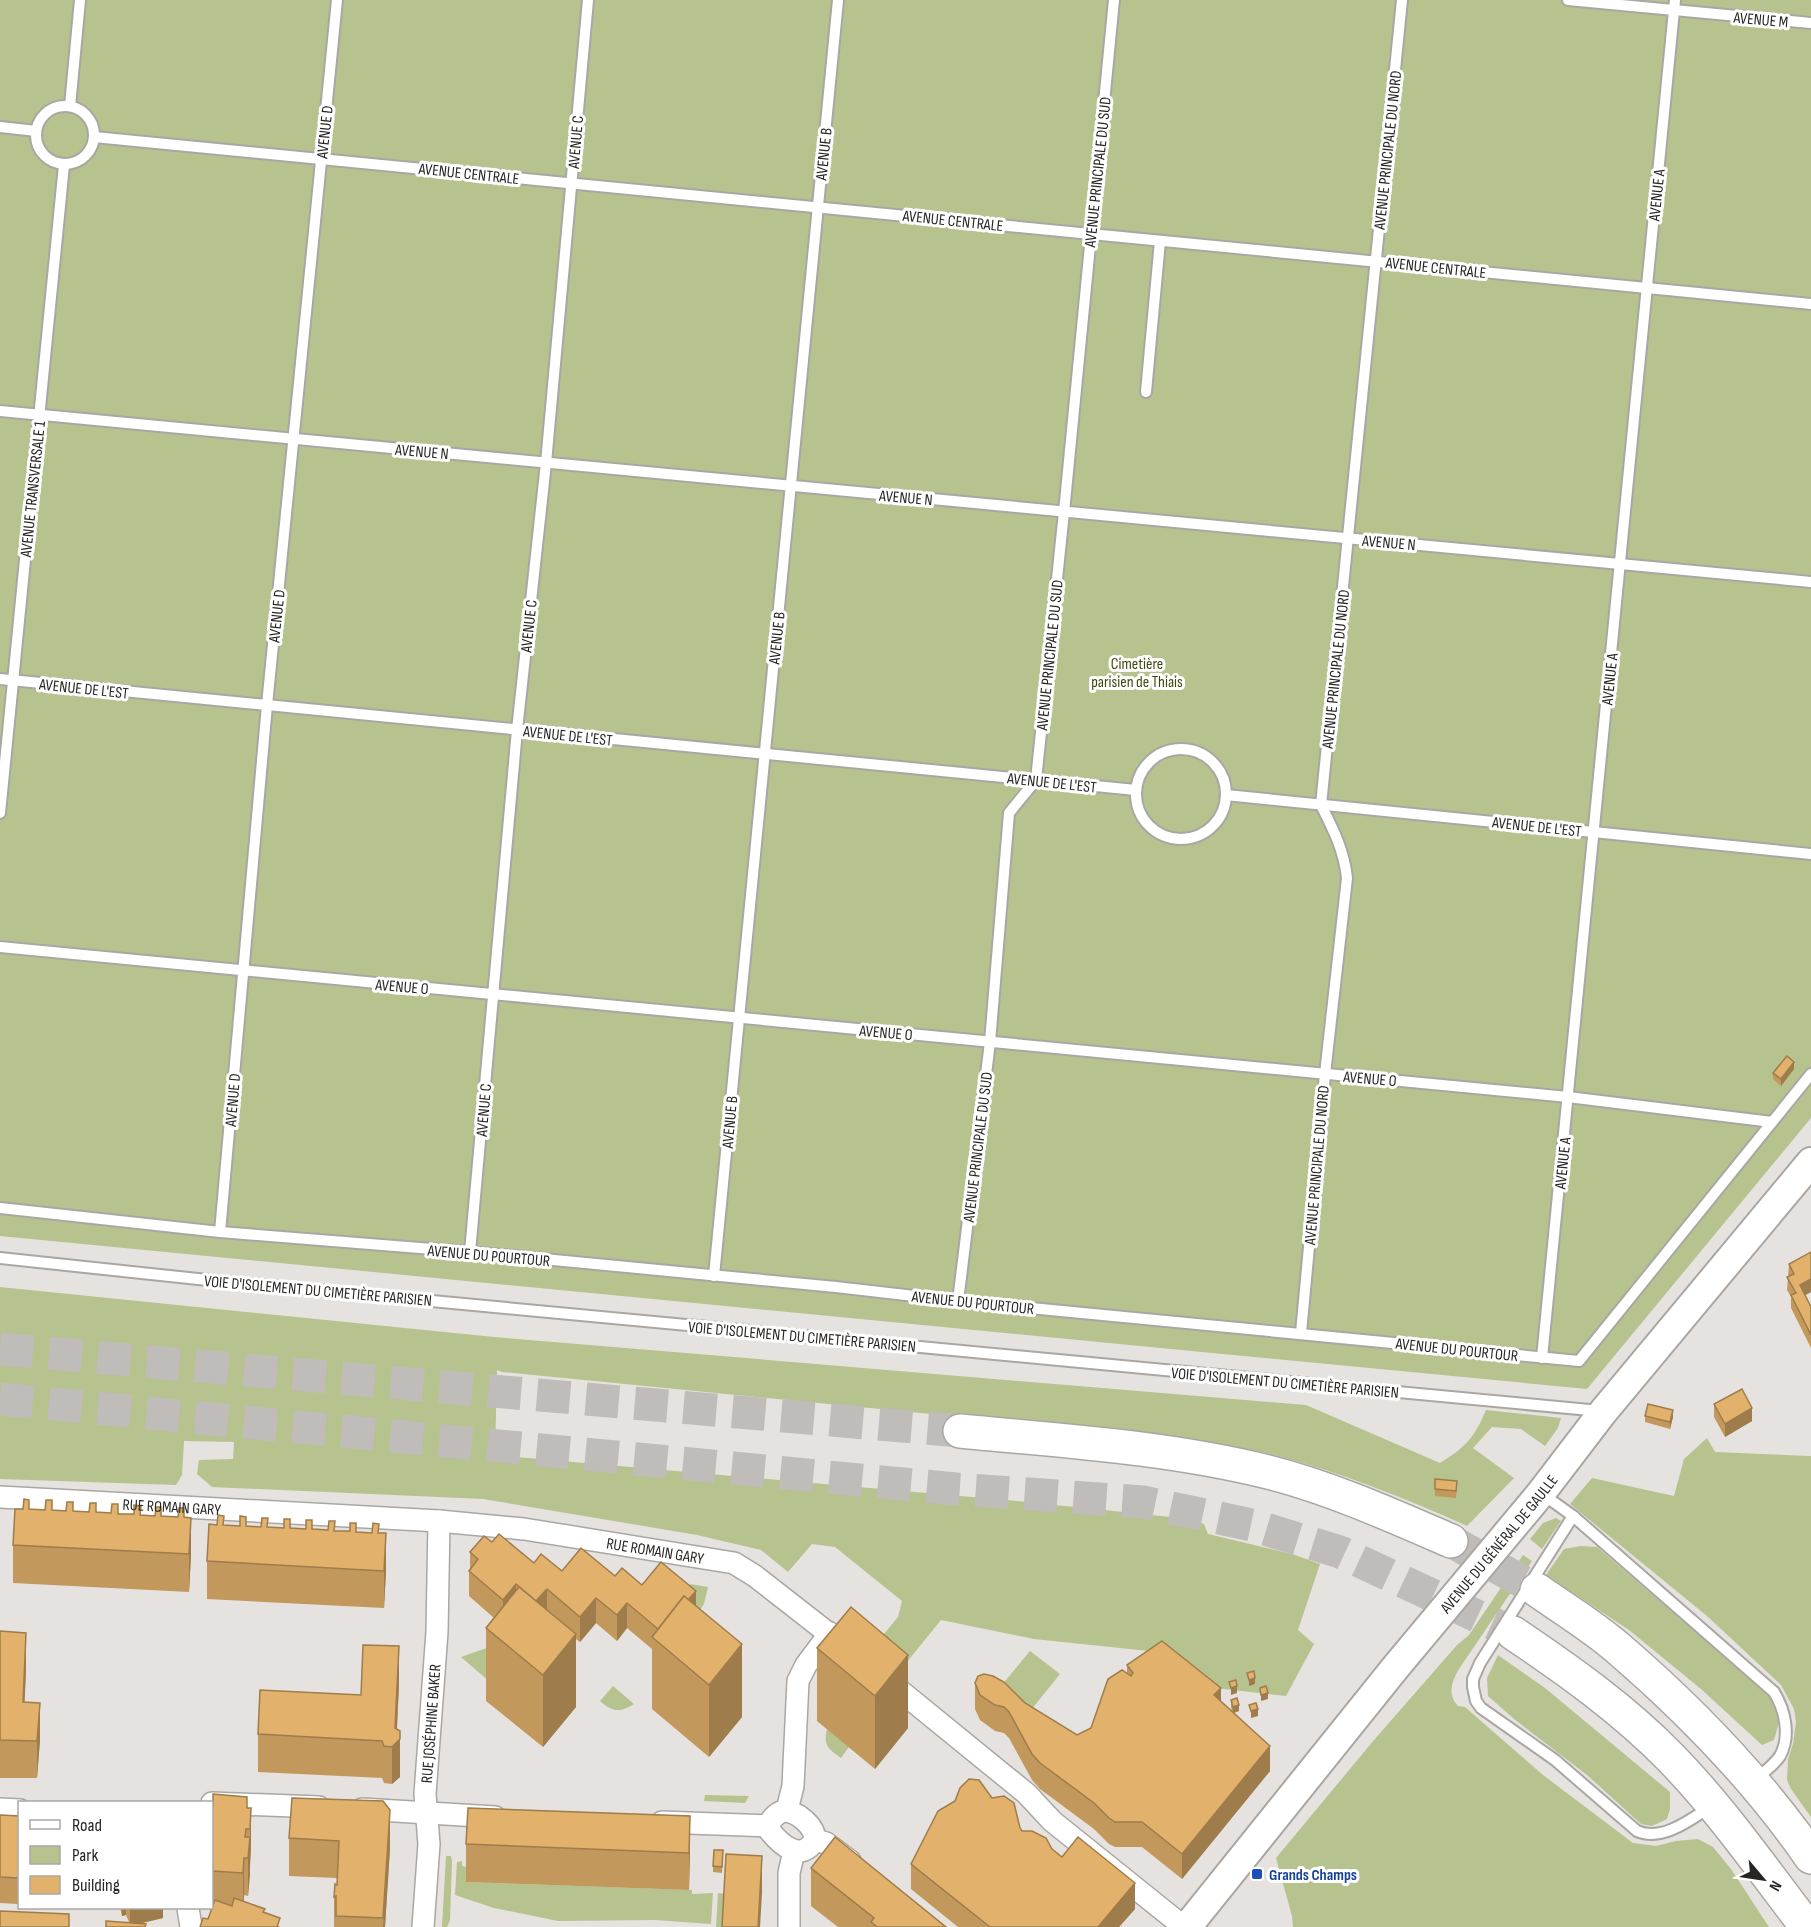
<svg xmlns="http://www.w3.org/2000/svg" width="1811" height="1927" font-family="'Sofia Sans Condensed',sans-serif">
  <rect width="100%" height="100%" fill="#e6e2df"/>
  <g fill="#b6c38e">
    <polygon points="0,0 1811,0 1811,1118 1587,1389 0,1236"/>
    <path d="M 0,1287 L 494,1337 L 1306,1405 L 1440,1463 C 1466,1447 1474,1438 1486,1410 L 1561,1418 L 1558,1428 L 1545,1446 L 1521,1429 L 1492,1427 L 1473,1448 L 1514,1478 L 1467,1526 C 1405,1498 1340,1472 1274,1455 C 1249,1449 1223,1445 1197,1440 L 502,1372 L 497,1370 L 495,1455 L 1017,1501 L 1190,1519 L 1204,1524 L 1208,1534 L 1292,1554 L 1320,1564 L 1298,1630 L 1314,1644 L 1286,1696 L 1207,1687 L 1158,1652 L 1034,1639 L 941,1620 L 902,1668 L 875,1645 L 898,1617 L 902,1601 L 835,1547 L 812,1544 L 788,1572 L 761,1550 L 697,1535 L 483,1499 L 212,1487 L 197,1474 L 199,1460 L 233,1459 L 234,1442 L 184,1441 L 182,1475 L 176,1485 L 0,1479 Z"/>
    <polygon points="1707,1438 1715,1452 1811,1456 1811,1817 1791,1789 1787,1780 1788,1759 1793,1744 1796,1722 1794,1709 1781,1685 1707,1616 1570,1504 1592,1478 1674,1496 1684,1459"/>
    <polygon points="1556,1518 1561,1521 1542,1549 1530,1539 1543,1523"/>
    <polygon points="1581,1546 1597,1547 1770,1696 1779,1722 1774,1740 1762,1745 1701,1689 1629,1630 1546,1575 1564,1549"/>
    <path d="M 1523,1555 L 1532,1561 L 1459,1669 C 1452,1681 1447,1695 1458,1706 L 1465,1707 L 1543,1775 L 1633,1843 L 1656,1846 L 1676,1841 L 1698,1839 L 1713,1847 L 1731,1869 L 1769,1927 L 1293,1927 L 1292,1916 L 1276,1858 L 1374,1740 L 1457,1645 L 1469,1635 Z"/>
    <polygon points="690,1584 708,1587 704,1604 700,1610 685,1599 689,1594"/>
    <polygon points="495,1645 490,1682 461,1657"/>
    <polygon points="1030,1651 1060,1674 1027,1715 997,1691"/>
    <polygon points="1498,1655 1545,1688 1670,1792 1670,1809 1667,1819 1652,1826 1641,1824 1587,1775 1514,1719 1488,1696 1487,1678"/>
    <path d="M 613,1686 L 634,1704 C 620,1713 612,1712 600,1701 Z"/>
    <path d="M 827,1729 L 849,1747 L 841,1758 C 828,1749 823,1745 827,1729 Z"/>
    <polygon points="705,1795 749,1796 745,1803 704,1801"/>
    <polygon points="446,1856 451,1856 452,1861 450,1920 447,1927 442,1927"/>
    <polygon points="462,1861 462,1866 467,1867 467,1882 692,1890 692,1894 713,1893 711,1924 655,1920 558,1921 494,1908 455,1895 457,1862"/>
    <polygon points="718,1893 726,1894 724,1927 716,1927"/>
  </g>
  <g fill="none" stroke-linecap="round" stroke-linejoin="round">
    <g stroke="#c0bcba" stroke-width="33" stroke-dasharray="33 16" stroke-linecap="butt">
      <polyline points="0,1349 960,1431"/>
      <polyline points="0,1399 956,1489 1143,1502 1252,1525 1340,1552 1513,1633"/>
      <polyline points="1451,1541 1537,1590"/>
    </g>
    <g stroke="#aaa7a3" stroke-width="14">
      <g id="lane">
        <polyline points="1568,0 1811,23"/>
        <circle cx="65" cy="135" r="29"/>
        <polyline points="70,106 80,0"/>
        <polyline points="0,127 36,131"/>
        <polyline points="94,137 1811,304"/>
        <polyline points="1146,392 1160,241"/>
        <polyline points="0,411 1811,582"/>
        <polyline points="0,679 1136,790"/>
        <circle cx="1181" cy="794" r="45"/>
        <polyline points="1226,795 1811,854"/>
        <polyline points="0,813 64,165"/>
        <polyline points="0,947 1568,1097 1772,1122"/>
        <polyline points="0,1208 220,1232 470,1252 836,1287 958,1301 1579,1361 1811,1074"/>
        <polyline points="220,1232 267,705 337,0"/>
        <polyline points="470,1252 517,730 546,463 588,0"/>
        <polyline points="0,1258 198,1279 1600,1411"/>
        <polyline points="714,1276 838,0"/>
        <polyline points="958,1301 990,1042 1009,813 1036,780 1064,512 1114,0"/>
        <path d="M 1301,1333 L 1325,1074 L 1347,878 C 1344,850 1333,829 1321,805 L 1402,0"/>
        <polyline points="1542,1358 1675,0"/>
        <path d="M 1541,1493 L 1573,1516 L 1774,1692 C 1785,1710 1791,1736 1780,1756 C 1774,1765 1764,1772 1756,1779"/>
        <path d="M 1573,1516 L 1480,1663 L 1473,1679 L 1473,1687 L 1476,1701 L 1481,1708 L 1555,1760 L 1637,1831 C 1662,1842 1690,1820 1710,1807"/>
      </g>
    </g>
    <g stroke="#aaa7a3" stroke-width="24">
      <g id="street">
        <path id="s1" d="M 0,1497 L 439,1521 L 524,1529 L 734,1563 L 755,1576 L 851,1651"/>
        <polyline points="887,1680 1027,1794 1052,1821 1184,1927"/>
        <polyline points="212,1803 319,1807"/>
        <polyline points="0,1809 20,1810"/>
        <polyline points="362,1809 495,1817"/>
        <polyline points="787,1810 793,1786 798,1681 806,1665 830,1633"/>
        <path d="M 784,1811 C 797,1811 815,1826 815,1840 C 801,1863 781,1845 769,1830 C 768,1821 776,1813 784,1811 Z"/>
        <polyline points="662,1822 768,1826"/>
        <polyline points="815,1840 826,1843 850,1861"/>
        <polyline points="188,1908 191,1927"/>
        <path id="s2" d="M 423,1927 L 429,1844 L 425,1794 L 437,1632 L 439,1521"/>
        <polyline points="789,1927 789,1873 794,1851"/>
      </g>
    </g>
    <g stroke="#aaa7a3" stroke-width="32">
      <g id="secondary">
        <path id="s3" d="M 1187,1927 L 1395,1668 L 1541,1493 L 1603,1412 L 1811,1162"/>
      </g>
    </g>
    <g stroke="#aaa7a3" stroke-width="36">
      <g id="highway">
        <path d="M 960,1431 C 1063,1441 1167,1447 1268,1472 C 1331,1488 1391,1515 1451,1541"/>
        <path d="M 1537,1590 C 1564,1609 1594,1627 1619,1649 C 1691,1711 1757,1779 1811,1857"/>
        <path d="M 1513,1633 C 1568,1670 1623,1709 1670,1757 C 1721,1809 1763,1870 1807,1927"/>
      </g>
    </g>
    <use href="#lane" stroke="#fff" stroke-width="10"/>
    <use href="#street" stroke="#fff" stroke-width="21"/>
    <use href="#secondary" stroke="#fff" stroke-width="28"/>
    <use href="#highway" stroke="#fff" stroke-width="33"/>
  </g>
  <g fill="#c2985c">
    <polygon points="1794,1069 1781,1086 1773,1079 1773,1073"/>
    <polygon points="1789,1264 1811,1292 1805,1295 1811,1307 1811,1348 1791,1308 1791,1297 1787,1290"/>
    <polygon points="1714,1404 1752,1421 1725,1437 1714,1417"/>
    <polygon points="1645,1416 1673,1417 1670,1429 1645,1422"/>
    <polygon points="1435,1479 1457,1487 1456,1498 1435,1496"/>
    <polygon points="29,1509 184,1517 191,1555 189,1592 13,1583 13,1545"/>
    <polygon points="217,1525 379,1533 386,1571 384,1608 207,1599 207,1561"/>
    <polygon points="492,1542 534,1563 562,1571 615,1576 642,1585 696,1606 742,1717 709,1757 652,1709 652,1649 627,1628 617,1641 596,1623 580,1642 576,1639 576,1707 543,1747 486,1701 486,1628 494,1618 469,1596 469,1571 470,1569 470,1552"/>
    <polygon points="851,1607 908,1728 875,1769 817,1721 817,1648"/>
    <polygon points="0,1631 26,1671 24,1702 40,1740 37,1778 0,1778"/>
    <polygon points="1127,1665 1221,1701 1232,1711 1231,1707 1231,1700 1239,1711 1234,1713 1270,1771 1182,1879 1142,1847 1115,1847 1109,1844 1094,1829 1040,1789 1032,1780 1009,1738 1004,1733 995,1731 980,1720 975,1709 975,1683 1077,1735 1091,1728 1127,1674"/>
    <polygon points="399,1684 397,1730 400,1777 392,1784 384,1783 382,1778 258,1772 258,1734 361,1695"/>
    <polygon points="292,1798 390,1848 385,1927 334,1927 334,1897 337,1885 337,1878 289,1876 289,1838"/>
    <polygon points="992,1798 1022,1831 1062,1857 1135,1909 1119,1927 958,1927 911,1889 911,1864"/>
    <polygon points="212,1807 251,1808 251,1846 248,1896 244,1895 244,1901 265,1913 280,1927 208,1919 212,1909 210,1909 210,1908 212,1908"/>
    <polygon points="0,1815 20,1816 20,1893 18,1904 0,1903"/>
    <polygon points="690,1816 689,1890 466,1882 466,1844"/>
    <polygon points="723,1850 722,1873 713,1872 713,1866"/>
    <polygon points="811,1868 946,1927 838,1927 811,1906"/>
    <polygon points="120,1908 163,1908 163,1918 141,1923 129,1922 126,1915 122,1916"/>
  </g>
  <g fill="#9e7c4b">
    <polygon points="1794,1062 1794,1069 1781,1086 1781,1079"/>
    <polygon points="1811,1279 1811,1292 1800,1298 1800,1285"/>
    <polygon points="1752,1408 1752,1421 1725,1437 1725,1424"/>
    <polygon points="1673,1410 1673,1417 1670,1429 1670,1422"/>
    <polygon points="191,1518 191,1555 189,1592 189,1554"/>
    <polygon points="386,1533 386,1571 384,1608 384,1571"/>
    <polygon points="516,1584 516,1610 503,1625 503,1600"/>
    <polygon points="547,1589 547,1614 536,1601"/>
    <polygon points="696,1591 696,1616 662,1632"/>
    <polygon points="596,1598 596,1623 580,1642 580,1617"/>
    <polygon points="627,1603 627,1628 617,1641 617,1615"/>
    <polygon points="26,1633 26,1671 23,1740 23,1702"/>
    <polygon points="576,1634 576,1707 543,1747 543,1675"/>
    <polygon points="742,1644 742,1717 709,1757 709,1685"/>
    <polygon points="399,1646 399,1684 396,1743 400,1739 400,1777 392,1784 392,1747 395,1728"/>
    <polygon points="908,1655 908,1728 875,1769 875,1696"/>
    <polygon points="1255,1678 1255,1684 1249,1686 1249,1680"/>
    <polygon points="1237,1686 1237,1693 1231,1695 1231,1688"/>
    <polygon points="1221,1688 1221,1714 1214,1695"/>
    <polygon points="1268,1693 1268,1699 1261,1701 1261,1695"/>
    <polygon points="40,1703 40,1740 37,1778 37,1741"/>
    <polygon points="1239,1705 1239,1711 1233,1713 1233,1707"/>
    <polygon points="1258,1709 1258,1716 1251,1718 1251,1711"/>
    <polygon points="1270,1746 1270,1771 1182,1879 1182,1854"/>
    <polygon points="251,1808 251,1846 250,1867 250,1829"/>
    <polygon points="390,1810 390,1848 385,1927 383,1927"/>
    <polygon points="690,1816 690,1854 689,1890 689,1853"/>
    <polygon points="250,1837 250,1875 248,1896 248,1858"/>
    <polygon points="762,1856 762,1893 760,1927 758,1927"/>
    <polygon points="244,1858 244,1895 243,1911 243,1873"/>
    <polygon points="19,1867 19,1893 18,1904 18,1878"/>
    <polygon points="1135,1883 1135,1909 1119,1927 1098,1927"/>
    <polygon points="122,1908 126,1908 126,1915 122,1916"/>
    <polygon points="130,1908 163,1908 163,1918 130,1926"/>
  </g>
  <g fill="#e2b16b" stroke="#9e7c4b" stroke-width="1.5">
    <polygon points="1787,1056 1794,1062 1781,1079 1773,1073"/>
    <polygon points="1811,1252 1811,1279 1800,1285 1811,1307 1811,1335 1791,1295 1796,1293 1787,1277 1794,1274 1789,1264"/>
    <polygon points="1742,1389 1752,1408 1725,1424 1714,1404"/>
    <polygon points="1648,1404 1673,1410 1670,1422 1645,1416"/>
    <polygon points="1435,1479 1457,1481 1456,1491 1435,1489"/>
    <polygon points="24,1499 29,1500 29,1509 45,1510 46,1500 52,1500 52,1510 66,1511 67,1502 73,1502 73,1511 89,1512 90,1503 96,1503 96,1512 111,1513 112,1504 118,1504 118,1514 134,1514 134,1505 141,1506 140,1515 155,1516 156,1507 161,1507 161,1516 178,1517 179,1508 184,1508 184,1517 191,1518 189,1554 13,1545 15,1509 23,1509"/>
    <polygon points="218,1515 224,1516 223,1525 240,1526 240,1516 246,1517 246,1526 261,1527 262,1518 268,1518 267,1527 284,1528 284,1519 290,1519 290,1528 306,1529 306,1520 312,1520 312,1529 328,1530 329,1521 335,1521 334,1531 350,1531 350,1523 356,1523 356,1532 372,1533 373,1523 379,1524 378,1533 386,1533 384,1571 207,1561 209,1524 217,1525"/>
    <polygon points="499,1534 534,1563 541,1554 562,1571 581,1548 615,1576 622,1568 642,1585 661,1562 696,1591 688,1600 684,1596 658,1629 627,1603 617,1615 596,1598 580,1617 547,1589 536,1601 516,1584 503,1600 469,1571 478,1559 470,1552 484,1536 492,1542"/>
    <polygon points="519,1587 576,1634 543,1675 486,1628"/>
    <polygon points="684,1596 742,1644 709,1685 652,1637"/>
    <polygon points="851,1607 908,1655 875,1696 817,1648"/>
    <polygon points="0,1631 26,1633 23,1702 40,1703 37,1741 0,1740"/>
    <polygon points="1162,1641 1221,1688 1214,1695 1270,1746 1182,1854 1142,1822 1115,1822 1109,1818 1094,1803 1040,1763 1032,1754 1009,1712 1004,1707 995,1705 980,1695 975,1683 978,1676 984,1674 993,1676 1004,1682 1025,1703 1077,1735 1091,1728 1108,1679 1122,1670 1131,1676 1133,1673 1127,1665"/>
    <polygon points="363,1645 399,1646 395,1728 400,1731 400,1739 392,1747 384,1746 382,1741 258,1734 260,1690 361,1695"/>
    <polygon points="1254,1671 1255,1678 1249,1680 1247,1673"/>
    <polygon points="1236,1680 1237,1686 1231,1688 1229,1682"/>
    <polygon points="1266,1686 1268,1693 1261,1695 1260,1688"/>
    <polygon points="1237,1698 1239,1705 1233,1707 1231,1700"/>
    <polygon points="1256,1703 1258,1709 1251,1711 1249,1705"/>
    <polygon points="969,1779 979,1780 992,1798 1004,1796 1014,1803 1020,1828 1022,1831 1032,1831 1046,1838 1052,1849 1062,1857 1078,1837 1135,1883 1098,1927 990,1927 911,1864 938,1811 955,1801 960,1788"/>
    <polygon points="213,1794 247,1797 247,1808 251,1808 250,1829 246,1829 245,1837 250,1837 248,1858 244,1858 243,1873 212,1871 212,1807 213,1807"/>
    <polygon points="292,1798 383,1801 390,1810 383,1918 336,1916 336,1896 334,1897 335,1884 337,1885 339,1841 289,1838"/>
    <polygon points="468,1808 690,1816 689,1853 466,1844"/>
    <polygon points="0,1815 20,1816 20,1867 18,1878 0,1877"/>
    <polygon points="835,1837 946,1927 877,1927 871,1922 874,1918 811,1868"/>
    <polygon points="714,1850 723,1850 722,1867 713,1866"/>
    <polygon points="726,1854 762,1856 758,1927 722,1927"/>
    <polygon points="234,1898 265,1909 263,1912 280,1918 277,1927 200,1927 203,1918 208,1919 215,1900 232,1906"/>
    <polygon points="0,1911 69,1914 69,1927 0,1927"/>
    <polygon points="106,1921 146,1924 145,1927 106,1927"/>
  </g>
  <rect fill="#1a4fb4" stroke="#fff" stroke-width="2" x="1251" y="1868" width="12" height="12" rx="3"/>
  <g text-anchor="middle" stroke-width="6" stroke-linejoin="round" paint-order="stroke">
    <g font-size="16" fill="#272624" stroke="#fff">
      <text transform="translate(1761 19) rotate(5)" y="6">AVENUE M</text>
      <text transform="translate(324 132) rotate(-84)" y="6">AVENUE D</text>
      <text transform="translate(575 142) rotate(-85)" y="6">AVENUE C</text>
      <text transform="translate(1387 150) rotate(-84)" y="6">AVENUE PRINCIPALE DU NORD</text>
      <text transform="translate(823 154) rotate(-84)" y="6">AVENUE B</text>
      <text transform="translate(1097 172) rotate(-84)" y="6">AVENUE PRINCIPALE DU SUD</text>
      <text transform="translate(469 173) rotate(6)" y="6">AVENUE CENTRALE</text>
      <text transform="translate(1656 195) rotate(-84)" y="6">AVENUE A</text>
      <text transform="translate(953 220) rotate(6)" y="6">AVENUE CENTRALE</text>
      <text transform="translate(1436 267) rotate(6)" y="6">AVENUE CENTRALE</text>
      <text transform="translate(422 451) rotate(5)" y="6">AVENUE N</text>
      <text transform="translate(32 489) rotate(-84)" y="6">AVENUE TRANSVERSALE 1</text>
      <text transform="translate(906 497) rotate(5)" y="6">AVENUE N</text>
      <text transform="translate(1389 542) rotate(5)" y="6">AVENUE N</text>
      <text transform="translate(276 616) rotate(-84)" y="6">AVENUE D</text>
      <text transform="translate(528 626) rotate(-84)" y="6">AVENUE C</text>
      <text transform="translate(776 638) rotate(-84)" y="6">AVENUE B</text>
      <text transform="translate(1049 655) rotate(-84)" y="6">AVENUE PRINCIPALE DU SUD</text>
      <text transform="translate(1335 669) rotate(-84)" y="6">AVENUE PRINCIPALE DU NORD</text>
      <text transform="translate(1609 679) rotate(-84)" y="6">AVENUE A</text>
      <text transform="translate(84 688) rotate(6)" y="6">AVENUE DE L'EST</text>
      <text transform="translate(568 735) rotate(6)" y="6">AVENUE DE L'EST</text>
      <text transform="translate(1052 782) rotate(6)" y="6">AVENUE DE L'EST</text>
      <text transform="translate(1537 826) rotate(6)" y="6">AVENUE DE L'EST</text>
      <text transform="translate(402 986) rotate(5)" y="6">AVENUE O</text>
      <text transform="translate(886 1032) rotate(5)" y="6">AVENUE O</text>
      <text transform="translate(1370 1078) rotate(5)" y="6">AVENUE O</text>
      <text transform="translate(232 1100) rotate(-85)" y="6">AVENUE D</text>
      <text transform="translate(483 1110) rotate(-85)" y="6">AVENUE C</text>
      <text transform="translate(729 1122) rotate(-85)" y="6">AVENUE B</text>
      <text transform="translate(977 1147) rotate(-83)" y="6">AVENUE PRINCIPALE DU SUD</text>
      <text transform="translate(1562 1163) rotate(-84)" y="6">AVENUE A</text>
      <text transform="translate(1316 1165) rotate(-85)" y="6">AVENUE PRINCIPALE DU NORD</text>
      <text transform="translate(489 1255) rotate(5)" y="6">AVENUE DU POURTOUR</text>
      <text transform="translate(318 1290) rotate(5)" y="6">VOIE D'ISOLEMENT DU CIMETIÈRE PARISIEN</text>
      <text transform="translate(973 1302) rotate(6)" y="6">AVENUE DU POURTOUR</text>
      <text transform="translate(802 1336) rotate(5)" y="6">VOIE D'ISOLEMENT DU CIMETIÈRE PARISIEN</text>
      <text transform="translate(1457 1349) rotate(6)" y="6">AVENUE DU POURTOUR</text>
      <text transform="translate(1285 1382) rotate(5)" y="6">VOIE D'ISOLEMENT DU CIMETIÈRE PARISIEN</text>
      <text dy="6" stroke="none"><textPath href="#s1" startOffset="172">RUE ROMAIN GARY</textPath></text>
      <text dy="6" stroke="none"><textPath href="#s3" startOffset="494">AVENUE DU GÉNÉRAL DE GAULLE</textPath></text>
      <text dy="6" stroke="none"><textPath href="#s1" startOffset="658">RUE ROMAIN GARY</textPath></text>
      <text dy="6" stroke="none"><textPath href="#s2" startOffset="204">RUE JOSÉPHINE BAKER</textPath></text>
    </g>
    <g font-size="16" fill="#3e490d" stroke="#fff">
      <text x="1137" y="669">Cimetière<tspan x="1137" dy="18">parisien de Thiais</tspan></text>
    </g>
    <g font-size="16" font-weight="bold" fill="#164399" stroke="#fff" text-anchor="start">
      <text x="1269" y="1880">Grands Champs</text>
    </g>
  </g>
  <rect x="18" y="1801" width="195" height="108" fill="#ffffff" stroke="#a9a8a7" stroke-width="1.5"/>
  <rect x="30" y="1820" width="30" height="9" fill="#ffffff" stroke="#a9a8a7" stroke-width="1.5"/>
  <text x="72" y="1831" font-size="18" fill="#272624">Road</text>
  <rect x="30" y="1846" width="30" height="18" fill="#b6c38e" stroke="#a9a8a7" stroke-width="1.5"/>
  <text x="72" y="1861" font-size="18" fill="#272624">Park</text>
  <rect x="30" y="1876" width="30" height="18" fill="#e2b16b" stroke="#a9a8a7" stroke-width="1.5"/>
  <text x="72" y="1891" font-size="18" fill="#272624">Building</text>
  <g transform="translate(1763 1879) rotate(119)" stroke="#ffffff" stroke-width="4.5" paint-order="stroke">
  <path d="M0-4.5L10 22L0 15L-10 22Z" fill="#272624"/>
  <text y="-9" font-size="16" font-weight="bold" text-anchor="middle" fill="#272624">N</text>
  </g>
</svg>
